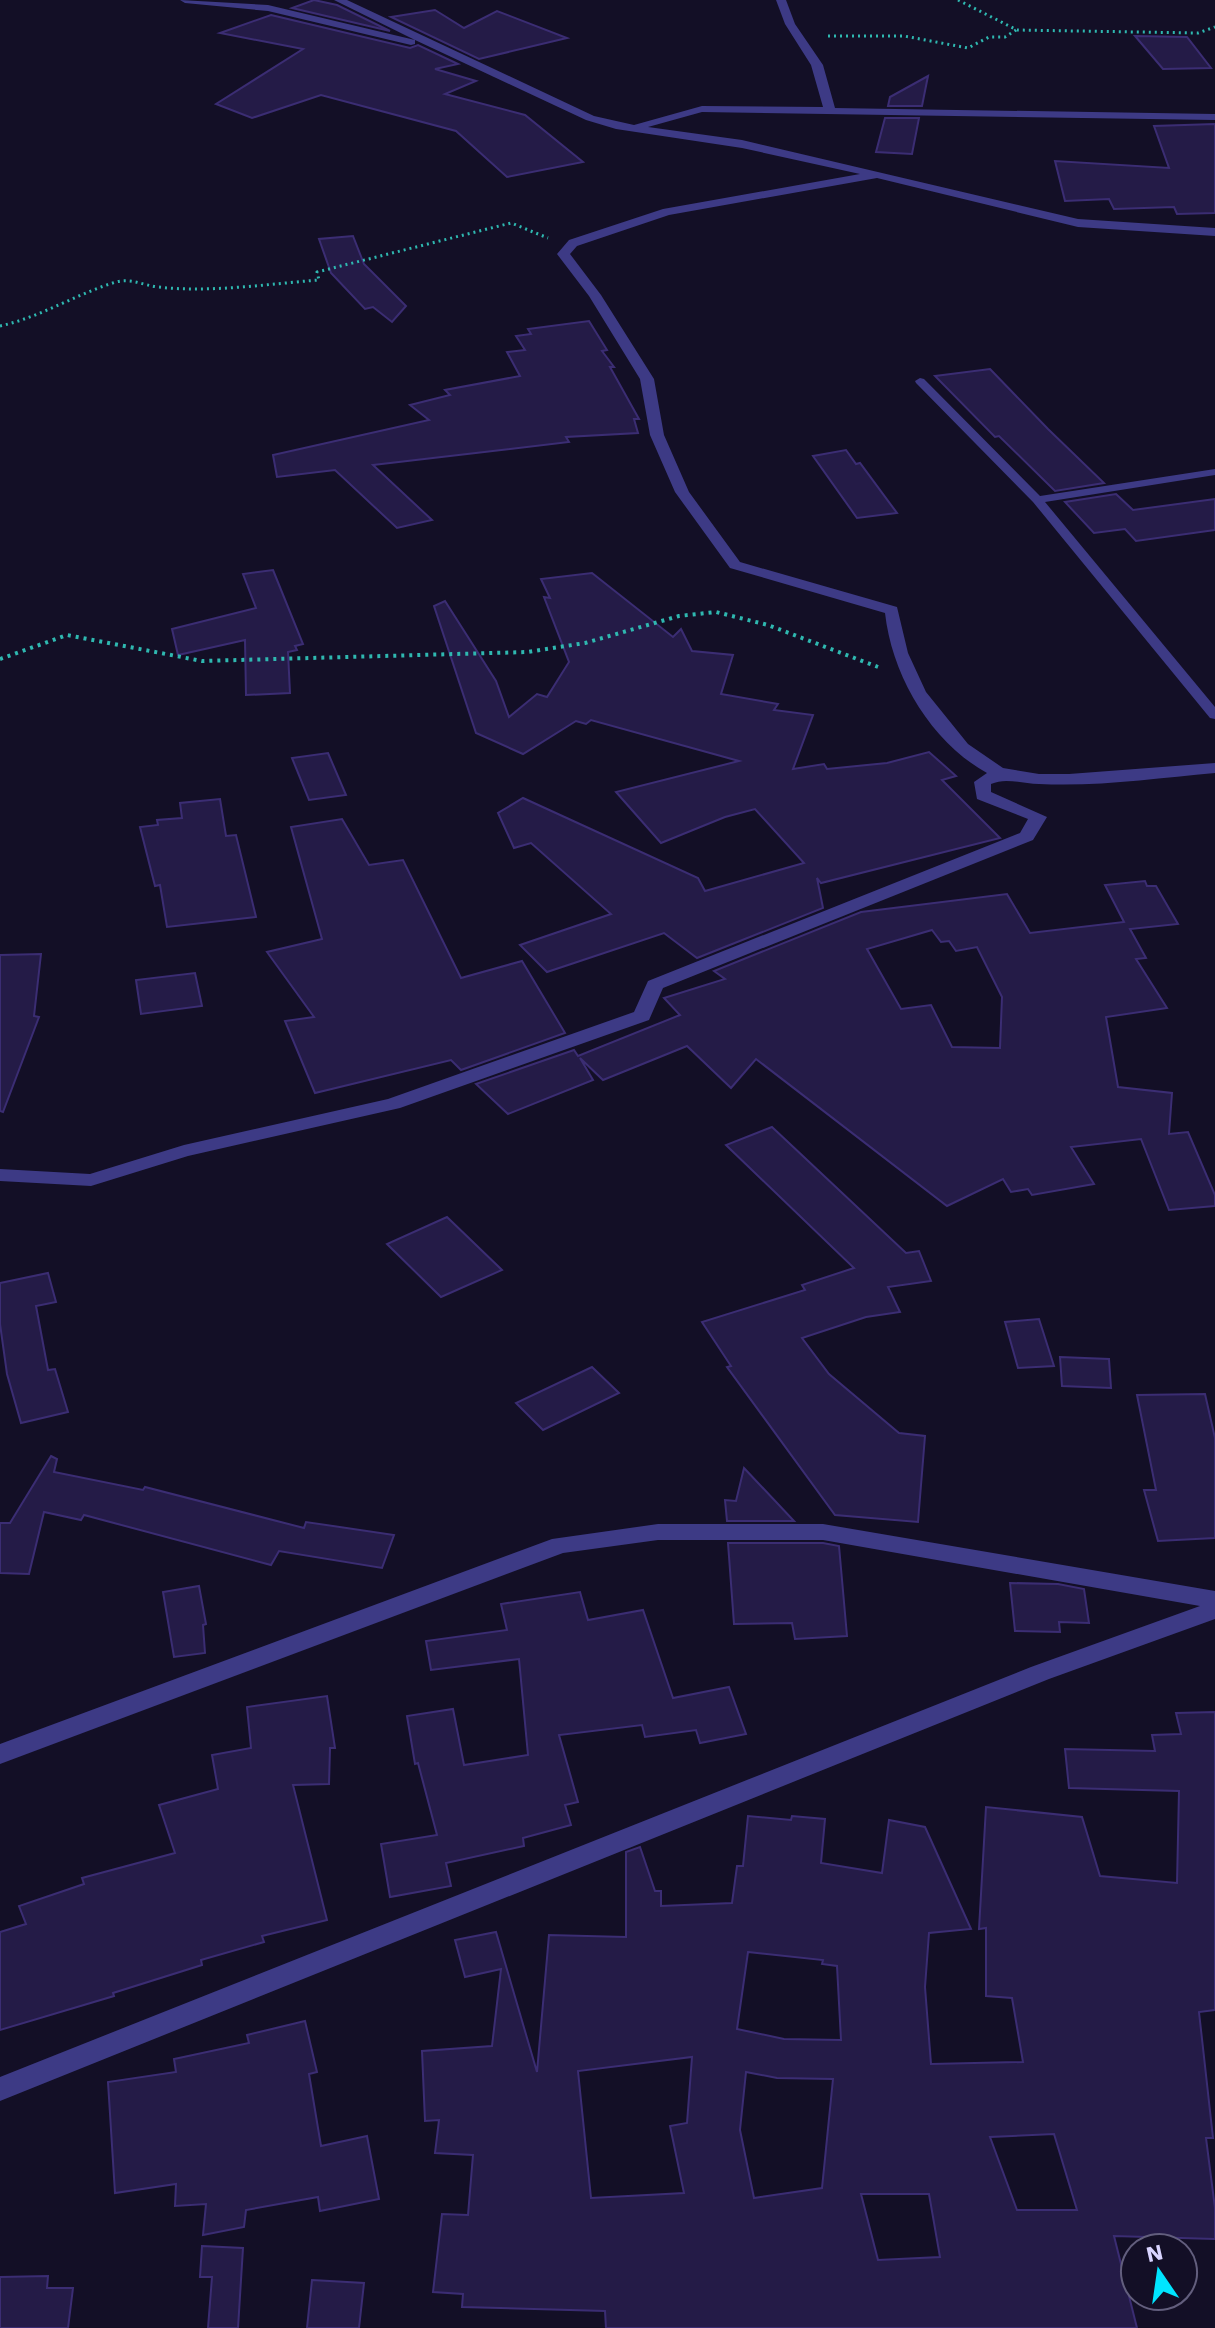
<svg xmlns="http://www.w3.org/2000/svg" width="1215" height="2328" font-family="'Work Sans',sans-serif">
  <rect width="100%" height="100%" fill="#130f26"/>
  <g fill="#241b47" stroke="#3b2d73" stroke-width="2" fill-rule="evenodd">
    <polygon points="314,0 337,5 390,31 292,8"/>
    <polygon points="435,10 464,28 497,11 567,38 479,59 391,17"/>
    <polygon points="271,15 410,48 418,45 458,64 435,69 476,81 445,94 525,115 583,162 507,177 456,131 321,95 252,118 216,104 303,49 220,33"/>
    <polygon points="1135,36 1187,37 1211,68 1163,69"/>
    <polygon points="928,76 922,106 888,106 890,97"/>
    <polygon points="885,118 919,118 912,154 876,152"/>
    <polygon points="1215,124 1215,213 1177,214 1174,207 1114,209 1109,199 1065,201 1055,161 1169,168 1154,126"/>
    <polygon points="353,236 364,264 406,306 392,322 373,307 365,309 331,273 319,239"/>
    <polygon points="589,321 607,350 602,351 614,367 610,367 639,419 634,419 638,433 566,437 569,442 373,465 432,520 397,528 335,470 277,477 273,455 429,420 410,405 450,395 445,390 520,376 507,352 525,350 516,336 531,334 528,329"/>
    <polygon points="990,369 1048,429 1104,483 1055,491 999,436 995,437 935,376"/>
    <polygon points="846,450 856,464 860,463 897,513 857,518 813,456"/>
    <polygon points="1116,494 1133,510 1215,499 1215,530 1136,541 1125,529 1094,533 1065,502"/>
    <polygon points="273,570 303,644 295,646 297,650 288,652 290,693 246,695 245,640 178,655 172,629 256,608 243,574"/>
    <polygon points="592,573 673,637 681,629 692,651 733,655 721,694 778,704 774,710 813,715 793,769 824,764 827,769 887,763 929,752 956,776 942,780 1000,838 821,883 817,878 823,908 697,958 664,933 547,972 520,945 611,914 531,843 514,848 498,813 523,798 698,878 705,891 804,863 755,809 725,817 661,843 616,792 739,761 591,720 586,724 576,721 523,754 476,733 434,606 445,601 496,681 509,717 537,694 547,697 569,662 544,597 550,598 541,579"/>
    <polygon points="328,753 346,795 309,800 292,758"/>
    <polygon points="220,799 226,836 236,835 256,917 167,927 160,885 155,886 140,827 158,825 157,820 182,818 180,803"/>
    <polygon points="342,819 369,865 403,860 461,978 522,961 565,1033 461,1070 451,1060 315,1093 285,1021 314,1017 267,952 322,939 291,827"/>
    <path d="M 1145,881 L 1147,886 L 1156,886 L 1178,924 L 1130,929 L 1146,958 L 1136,959 L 1167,1008 L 1106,1017 L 1118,1087 L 1172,1093 L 1169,1134 L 1188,1132 L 1215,1195 L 1215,1206 L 1169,1210 L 1141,1139 L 1071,1147 L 1094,1184 L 1032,1195 L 1028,1189 L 1011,1192 L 1003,1179 L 947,1206 L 756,1059 L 731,1088 L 687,1046 L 603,1080 L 580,1058 L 593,1080 L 508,1114 L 476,1084 L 574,1050 L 578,1056 L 680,1015 L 664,998 L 725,979 L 714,971 L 861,912 L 1007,894 L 1030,933 L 1124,922 L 1105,885 ZM 932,930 L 941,942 L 949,941 L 956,951 L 977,947 L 1002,997 L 1000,1048 L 952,1047 L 931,1005 L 901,1009 L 867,949 Z"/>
    <polygon points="41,954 34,1016 39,1017 3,1112 0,1111 0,955"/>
    <polygon points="195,973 202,1006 141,1014 136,980"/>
    <polygon points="772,1127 906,1253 919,1251 931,1281 888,1287 900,1312 866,1317 802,1338 829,1374 899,1433 925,1436 918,1522 835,1515 727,1367 731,1366 702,1322 805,1290 802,1285 854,1268 726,1145"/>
    <polygon points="447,1217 502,1270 441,1297 387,1244"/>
    <polygon points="48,1273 56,1302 36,1306 48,1370 55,1369 68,1412 21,1423 7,1374 0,1324 0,1283"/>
    <polygon points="1039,1319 1054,1366 1018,1368 1005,1322"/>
    <polygon points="1060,1357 1109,1359 1111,1388 1062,1386"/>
    <polygon points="592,1367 619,1393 543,1430 516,1403"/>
    <polygon points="1205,1394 1215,1438 1215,1538 1158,1541 1144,1490 1156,1490 1137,1395"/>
    <polygon points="51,1456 57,1459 54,1472 143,1490 145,1487 304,1528 306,1522 394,1535 382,1568 279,1551 271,1565 84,1515 81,1520 44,1512 29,1574 0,1573 0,1523 10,1523"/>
    <polygon points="744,1468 794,1521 727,1521 725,1500 736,1501"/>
    <polygon points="728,1543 823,1543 839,1546 847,1636 795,1639 792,1623 734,1624"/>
    <polygon points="1010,1583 1058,1584 1084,1589 1089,1623 1059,1622 1060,1632 1015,1631"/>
    <polygon points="199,1586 206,1624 203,1625 205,1653 174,1657 163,1592"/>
    <polygon points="580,1592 588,1620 643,1610 673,1698 729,1687 746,1734 700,1743 696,1730 645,1737 642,1725 559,1735 578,1802 565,1805 571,1825 523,1838 524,1846 446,1863 451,1886 390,1897 381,1844 437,1835 418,1763 415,1764 407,1716 453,1709 464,1765 528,1755 519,1659 431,1670 426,1641 507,1630 501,1604"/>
    <polygon points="327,1696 335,1748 330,1748 329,1784 293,1785 327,1920 262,1936 264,1942 201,1960 202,1965 113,1993 114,1996 0,2030 0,1932 26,1924 19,1906 84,1884 82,1878 175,1853 159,1805 218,1789 212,1755 251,1748 247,1707"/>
    <path d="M 1215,1712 L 1215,2010 L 1199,2012 L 1213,2138 L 1206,2138 L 1215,2208 L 1215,2239 L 1114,2236 L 1137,2328 L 606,2328 L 605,2311 L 462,2307 L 463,2294 L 433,2292 L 442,2214 L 468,2215 L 473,2155 L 435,2153 L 439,2120 L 425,2121 L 422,2051 L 492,2046 L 501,1969 L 465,1977 L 455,1940 L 496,1932 L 537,2072 L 549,1935 L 626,1937 L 626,1852 L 640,1847 L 655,1891 L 661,1891 L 661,1906 L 732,1903 L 737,1866 L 743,1866 L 748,1816 L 791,1820 L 792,1816 L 825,1819 L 821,1863 L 882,1873 L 889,1820 L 925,1827 L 971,1929 L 929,1933 L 925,1987 L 931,2064 L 1023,2062 L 1012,1998 L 986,1996 L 986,1928 L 979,1929 L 986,1807 L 1082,1817 L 1100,1876 L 1177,1883 L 1179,1791 L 1069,1788 L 1065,1749 L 1155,1751 L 1152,1735 L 1181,1734 L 1176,1713 ZM 748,1952 L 823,1960 L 822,1964 L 837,1966 L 841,2040 L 784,2039 L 737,2029 ZM 692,2057 L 687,2123 L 670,2126 L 684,2193 L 591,2198 L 578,2071 ZM 746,2072 L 777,2078 L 833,2079 L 822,2188 L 754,2198 L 740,2130 ZM 1054,2134 L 1077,2210 L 1017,2210 L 990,2137 ZM 861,2194 L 929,2194 L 940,2257 L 878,2260 Z"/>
    <polygon points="305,2021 317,2072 309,2074 321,2146 367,2136 379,2199 320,2211 318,2197 246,2210 244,2227 203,2235 206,2204 175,2206 176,2184 115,2193 108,2082 176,2072 174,2059 249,2043 247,2035"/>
    <polygon points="202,2246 243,2248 238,2328 208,2328 212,2277 200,2277"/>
    <polygon points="48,2276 47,2288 73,2288 68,2328 0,2328 0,2277"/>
    <polygon points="312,2280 364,2283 359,2328 307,2328"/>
  </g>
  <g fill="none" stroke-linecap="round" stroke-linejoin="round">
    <g stroke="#2fb8b0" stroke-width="3" stroke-dasharray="2 4" stroke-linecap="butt">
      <polyline points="958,0 1017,30 1198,33 1215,27"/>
      <polyline points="828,36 904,36 968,48 989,37 1005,37 1016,30"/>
      <path d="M 0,326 C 41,317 76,294 116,282 C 132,278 142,285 158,287 C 210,293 267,284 319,280 L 317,272 L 511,223 L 548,238"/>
    </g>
    <polyline stroke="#2fb8b0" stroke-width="4" stroke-dasharray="3 5" stroke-linecap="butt" points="0,659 67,635 202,661 528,652 585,643 679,616 716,612 768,625 878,667"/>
    <polygon fill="#3d3a85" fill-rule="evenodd" points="920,378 924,379 1040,496 1215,469 1215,475 1045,502 1215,707 1215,719 1210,718 1033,502 916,383 915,381"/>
    <g fill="#3d3a85" fill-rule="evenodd">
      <path d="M 180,0 L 268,5 L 415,40 L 334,0 L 347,0 L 594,116 L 634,125 L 702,106 L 823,107 L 811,65 L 785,24 L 776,0 L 786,0 L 795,24 L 823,65 L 835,108 L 1215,114 L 1215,120 L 702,112 L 648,127 L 742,140 L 1078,219 L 1215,228 L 1215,236 L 1078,227 L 877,178 L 669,215 L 577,246 L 570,254 L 601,295 L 654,379 L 664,435 L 689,492 L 740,562 L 897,607 L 908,653 L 926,692 L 968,744 L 1003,768 L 1039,774 L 1069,774 L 1215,763 L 1215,773 C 1157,778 1098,787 1039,784 C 1022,784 1006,777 991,784 L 991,792 L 1047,817 L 1033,840 L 663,988 L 649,1020 L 400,1108 L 188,1156 L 91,1186 L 0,1181 L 0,1169 L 90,1174 L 184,1145 L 388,1099 L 634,1012 L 648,981 L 1020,833 L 1028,819 L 977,799 L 974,782 L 987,773 C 931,742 892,676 885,613 L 730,568 L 675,492 L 650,435 L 640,379 L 589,296 L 557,254 L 569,240 L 663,209 L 860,174 L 742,148 L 616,129 L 586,120 L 415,40 L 415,44 L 411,45 L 268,11 L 185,3 Z"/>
      <polygon points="658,1524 823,1524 1215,1591 1215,1619 1049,1679 0,2101 0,2077 1031,1667 1200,1606 823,1540 658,1540 563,1553 0,1764 0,1744 552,1539"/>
    </g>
  </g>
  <g transform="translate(1159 2272) rotate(347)"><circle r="38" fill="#130f26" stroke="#625e7d" stroke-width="2"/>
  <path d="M0-6L14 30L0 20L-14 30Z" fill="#00e5ff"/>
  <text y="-12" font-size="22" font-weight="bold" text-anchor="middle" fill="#d9d4ff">N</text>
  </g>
</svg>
